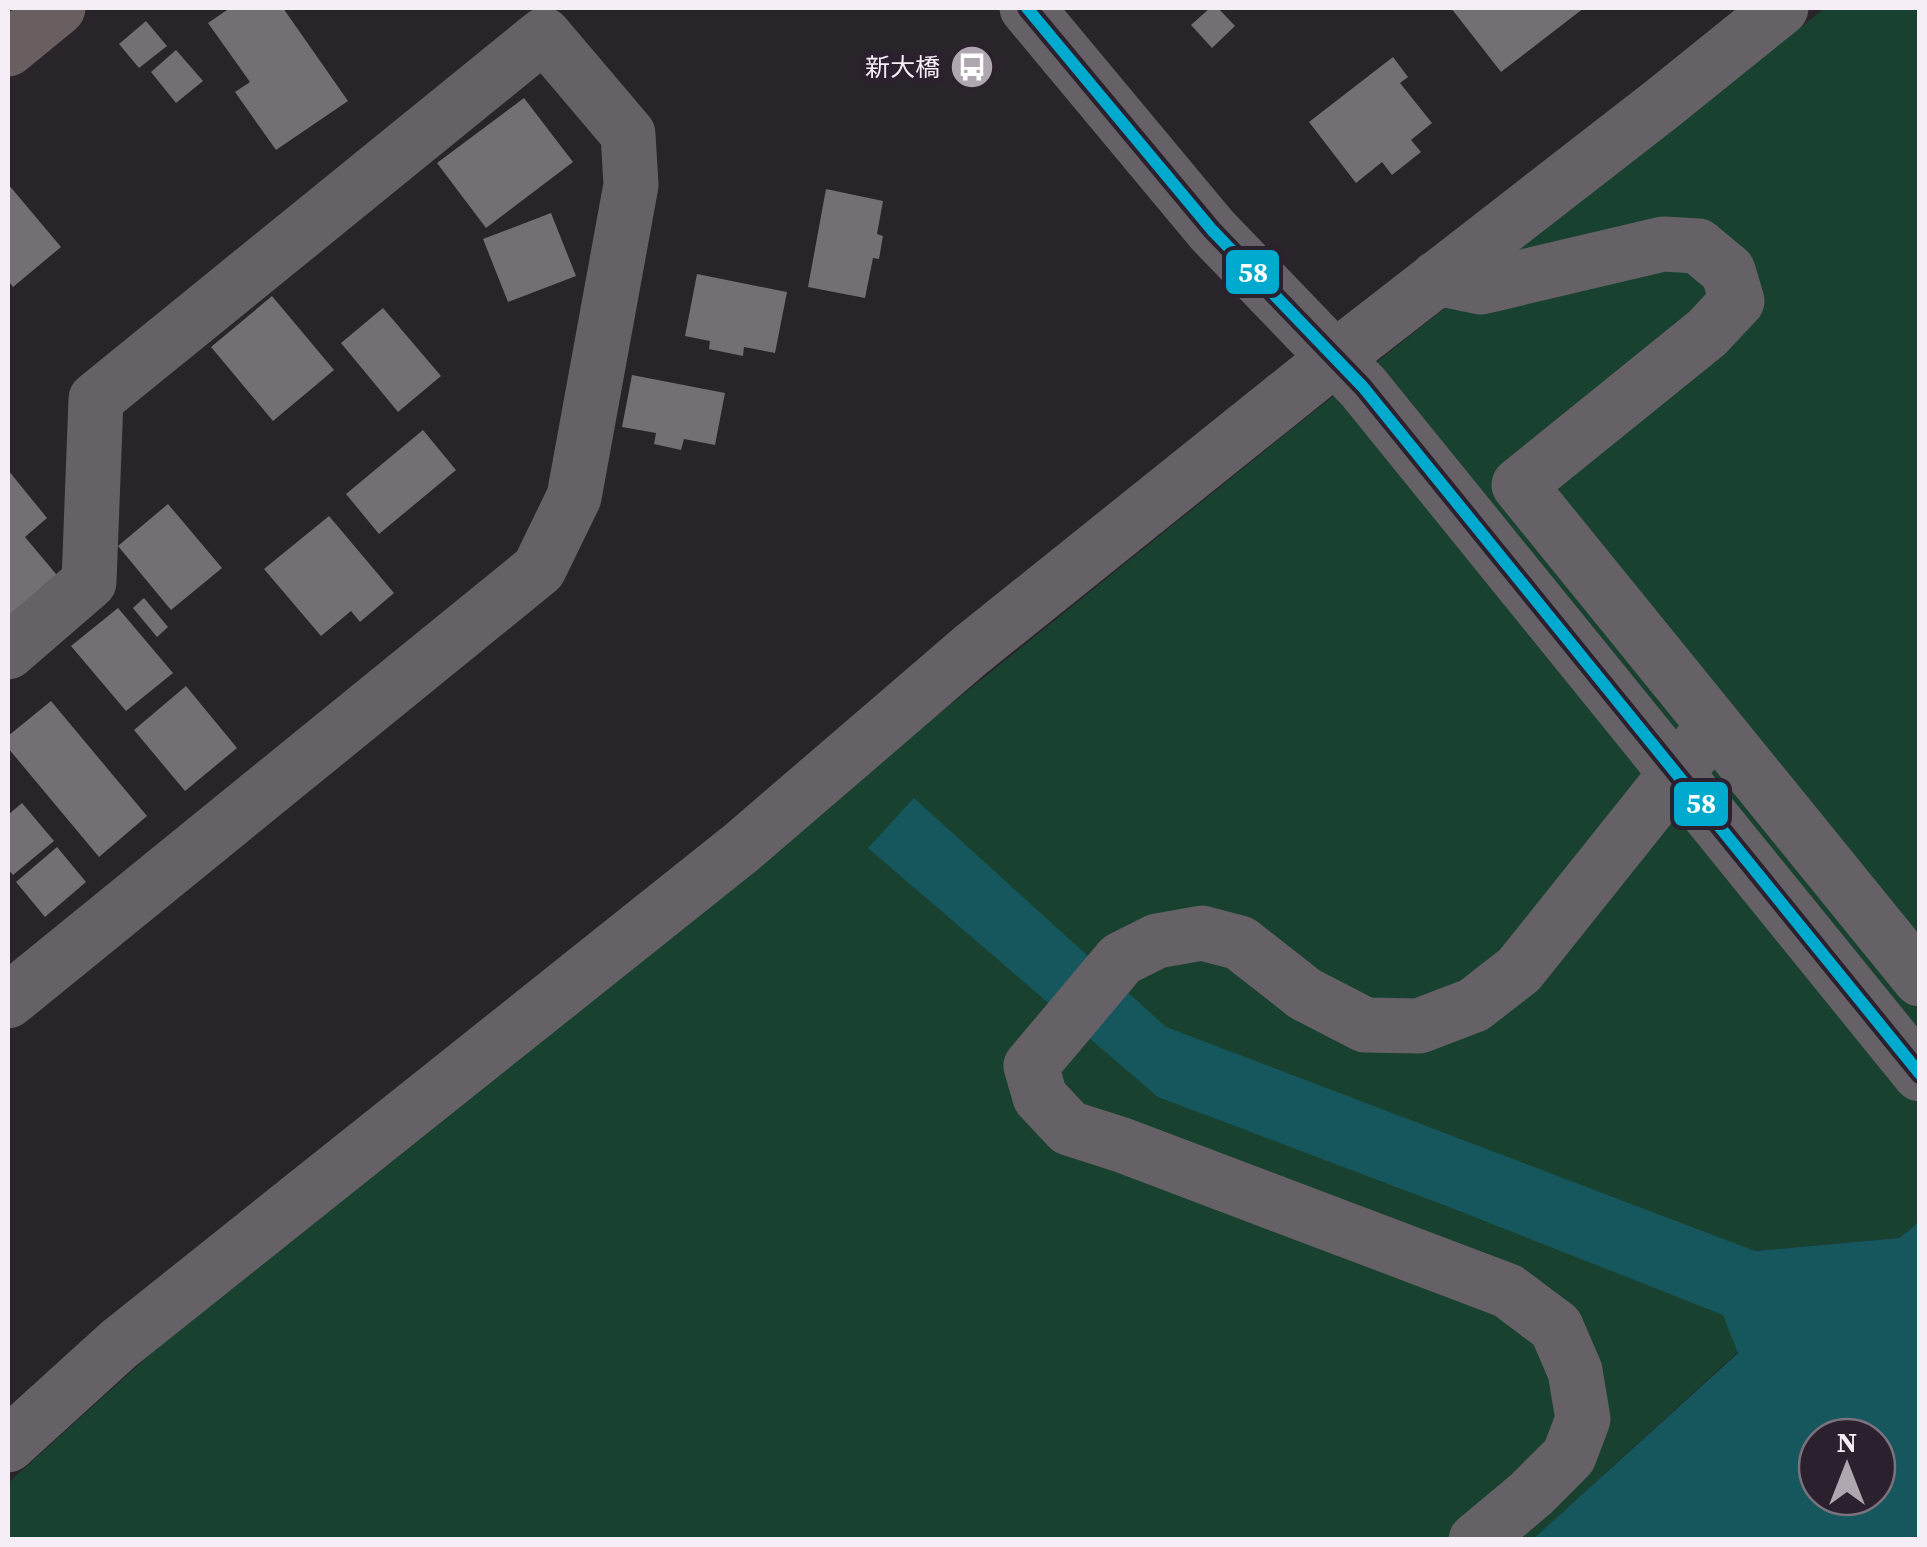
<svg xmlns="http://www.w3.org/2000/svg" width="1927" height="1547" font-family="'Source Serif 4','Noto Sans JP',serif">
  <rect width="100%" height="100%" fill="#29232a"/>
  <polygon fill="#19412f" points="1825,8 1919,8 1919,1222 1899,1238 1755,1251 1738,1352 1533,1539 8,1540 8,1483 186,1322 1293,428"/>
  <path fill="#16575d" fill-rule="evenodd" d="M 914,798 L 1166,1027 L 1755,1251 L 1899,1238 L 1919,1222 L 1919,1539 L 1533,1539 L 1738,1353 L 1723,1315 L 1449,1207 L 1158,1097 L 868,848 ZM 1817,1437 L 1877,1437 L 1877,1497 L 1817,1497 Z"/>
  <g fill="#746f75">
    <polygon points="230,8 283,8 348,101 276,150 235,92 250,82 208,23"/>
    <polygon points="1210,8 1218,8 1235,26 1212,48 1191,25"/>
    <polygon points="1451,8 1584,8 1501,72"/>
    <polygon points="146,21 167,46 139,68 119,44"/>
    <polygon points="176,50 203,81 176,103 151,72"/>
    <polygon points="1393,57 1408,77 1400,83 1432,123 1411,140 1421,152 1392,175 1382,162 1356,183 1309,122"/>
    <polygon points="524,98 573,162 486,228 437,163"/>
    <polygon points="8,184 61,247 13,287 8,280"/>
    <polygon points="826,189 883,201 877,234 883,236 879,259 873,258 865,298 808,287"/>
    <polygon points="551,213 576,276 508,302 483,239"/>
    <polygon points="697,274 787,292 775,353 744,347 743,356 709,349 710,341 685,336"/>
    <polygon points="272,296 334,370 273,421 211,347"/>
    <polygon points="383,308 441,376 398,412 341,343"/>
    <polygon points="632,375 725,393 715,445 684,439 681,450 654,444 656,433 622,427"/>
    <polygon points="423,430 456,470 379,534 346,494"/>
    <polygon points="8,470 47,518 25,537 61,580 8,623"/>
    <polygon points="168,504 222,568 171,610 118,546"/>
    <polygon points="329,516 394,593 360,622 351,611 321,636 264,569"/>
    <polygon points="144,598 168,627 157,637 133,608"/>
    <polygon points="118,608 173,673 126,711 71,646"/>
    <polygon points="186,686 237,748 185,791 134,730"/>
    <polygon points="51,701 147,816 99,857 8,748 8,736"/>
    <polygon points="22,803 54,841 13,875 8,869 8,815"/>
    <polygon points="57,847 86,882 45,917 16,882"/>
  </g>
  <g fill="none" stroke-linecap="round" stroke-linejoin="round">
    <g stroke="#666167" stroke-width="55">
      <polyline points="1027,8 1212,230 1363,387 1920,1074"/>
      <polyline points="1437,278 1481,287 1663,244 1698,246 1728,271 1737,301 1707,333 1519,485 1920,979"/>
      <polyline points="8,652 89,582 96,399 544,35 628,134 631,185 574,497 539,569 8,1001"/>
      <polyline points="8,1445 119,1344 742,847 971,650 1335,358 1662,104 1781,8"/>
      <polyline points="1476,1540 1531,1494 1569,1456 1583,1419 1575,1371 1556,1327 1508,1291 1122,1145 1069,1128 1040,1097 1031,1066 1121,959 1157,941 1202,933 1240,943 1305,994 1365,1025 1419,1026 1474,1005 1519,970 1714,726"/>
    </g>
    <polyline stroke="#6a5f60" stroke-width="55" points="8,49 58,8"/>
    <g stroke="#2b202d" stroke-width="20">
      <polyline id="bus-1" points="1027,8 1212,230 1363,387 1920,1074"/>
    </g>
    <use href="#bus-1" stroke="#00a9ce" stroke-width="12"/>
  </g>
  <defs>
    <g id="bus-disc" transform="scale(2.25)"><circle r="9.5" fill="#aea7af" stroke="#2b202d"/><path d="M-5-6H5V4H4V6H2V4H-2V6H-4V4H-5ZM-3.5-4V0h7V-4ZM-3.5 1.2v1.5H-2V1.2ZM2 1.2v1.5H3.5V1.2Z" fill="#fff"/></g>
  </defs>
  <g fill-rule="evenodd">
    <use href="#bus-disc" x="972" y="67"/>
  </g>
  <g text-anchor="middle" stroke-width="10" stroke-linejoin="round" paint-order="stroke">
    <g font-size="25" fill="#f5eef7" stroke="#2b202d" text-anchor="end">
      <text x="940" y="76">新大橋</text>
    </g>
  </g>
  <g stroke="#2b202d" stroke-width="4">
    <rect x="1224" y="248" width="57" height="48" rx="10" fill="#00a9ce"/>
    <rect x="1672" y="780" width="58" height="48" rx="10" fill="#00a9ce"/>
  </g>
  <g font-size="28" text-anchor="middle" font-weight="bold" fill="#fff">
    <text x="1253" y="282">58</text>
    <text x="1701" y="813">58</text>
  </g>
  <rect width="1927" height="1547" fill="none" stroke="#f5eef7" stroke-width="20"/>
  <g transform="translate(1847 1467)"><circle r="48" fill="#2b202d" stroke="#7c727e" stroke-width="2.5"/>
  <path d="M0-8L18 38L0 25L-18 38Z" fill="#aea7af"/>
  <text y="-15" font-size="28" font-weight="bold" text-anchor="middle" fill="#f5eef7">N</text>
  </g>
</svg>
